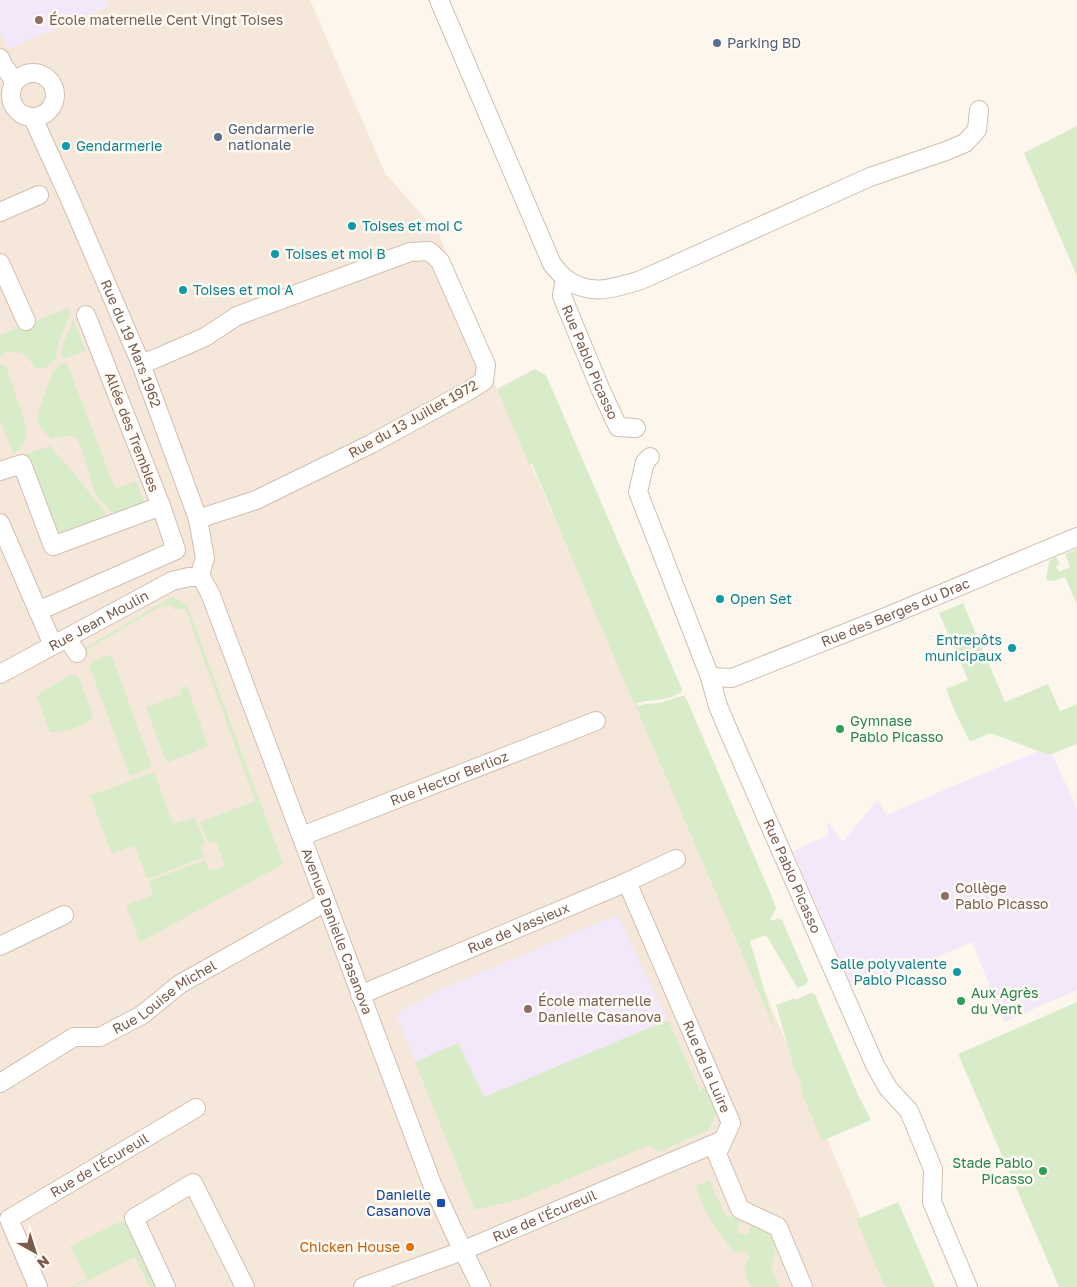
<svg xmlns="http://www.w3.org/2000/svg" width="1077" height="1287" font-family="'Golos Text',sans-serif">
  <rect width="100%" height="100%" fill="#fdf6ec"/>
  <polygon fill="#f5e8da" points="0,0 310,0 385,173 439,234 497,389 745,945 890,1287 0,1287"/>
  <g fill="#f3e8fa">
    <polygon points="0,0 107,0 108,1 107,7 9,49 0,32"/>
    <polygon points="1049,747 1077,809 1077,990 1004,1022 972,942 926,962 863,986 860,980 850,983 793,851 828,835 827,821 843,842 877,800 887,815 974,777"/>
    <polygon points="618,916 668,1020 484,1097 458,1043 415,1062 396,1014 442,989 604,920"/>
  </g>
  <g fill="#d8ecc9">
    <polygon points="1077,126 1077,276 1024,153"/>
    <path d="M 68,308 L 71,314 C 63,328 57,343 56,359 L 45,368 L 35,368 C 26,353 24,352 6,352 L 0,357 L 0,335 Z"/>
    <polygon points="73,319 86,351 65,358 61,357 61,350"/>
    <polygon points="67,363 115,489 136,481 145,504 119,514 110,511 95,494 82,450 77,439 68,435 51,439 37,423 39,410 53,371 60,364"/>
    <polygon points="0,365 6,366 27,430 25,442 19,447 19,450 13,453 0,420"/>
    <path d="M 535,369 L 546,375 L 682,689 L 682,691 C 673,699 659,700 646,701 C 642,702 638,703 634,704 L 532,464 L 529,464 L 497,389 Z"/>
    <polygon points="50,446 77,477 109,518 62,535 55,531 24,455"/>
    <polygon points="1077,549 1077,604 1065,577 1054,581 1046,580 1049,561 1056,557 1060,564 1056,566 1059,572 1070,567 1065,554"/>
    <path d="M 173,596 L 187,605 L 283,864 L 140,942 L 126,905 L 153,895 L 149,881 L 205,860 L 209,871 L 225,866 L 216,841 L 208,843 L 200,822 L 255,801 L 185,608 L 175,610 C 171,604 167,606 160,607 L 84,651 L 83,649 Z"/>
    <polygon points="963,603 1005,702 1048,684 1060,711 1077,704 1077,744 1049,755 993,734 988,734 970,742 956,714 946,689 968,680 939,613"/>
    <polygon points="104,656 110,656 113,659 152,767 130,776 89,665"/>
    <path d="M 74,675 L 77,676 L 80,681 L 93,714 L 92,719 C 80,727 64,733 50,732 L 37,697 L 40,693 L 69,676 Z"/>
    <polygon points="187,686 207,743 207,747 169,762 165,759 146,707 182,694 180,688"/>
    <polygon points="681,696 684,696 686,698 775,904 776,909 770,919 773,921 778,918 782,920 808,980 807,984 798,988 797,987 766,935 750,941 777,1035 636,707 644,704 660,703"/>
    <polygon points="154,772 173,824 195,817 205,844 200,846 204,857 147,879 135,845 112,854 90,796"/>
    <polygon points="810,993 812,993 815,995 858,1095 871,1120 822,1141 803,1096 800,1084 802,1084 794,1068 776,1005 795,998 796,1000"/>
    <polygon points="1077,1002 1077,1287 1059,1287 958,1054"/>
    <polygon points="668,1020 700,1091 707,1084 716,1114 709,1130 659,1152 650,1145 517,1200 475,1210 415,1062 458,1043 484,1097"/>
    <polygon points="709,1180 725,1214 740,1220 737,1232 748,1235 752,1222 779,1234 771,1268 780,1287 751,1287 747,1278 744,1268 750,1256 743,1251 734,1252 716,1228 704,1208 695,1186"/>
    <polygon points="898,1202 935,1287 885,1287 856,1219 865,1216"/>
    <polygon points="124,1220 156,1287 150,1287 135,1257 74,1287 71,1287 87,1279 70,1246"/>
  </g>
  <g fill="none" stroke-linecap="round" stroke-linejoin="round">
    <g stroke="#d1beb0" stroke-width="20">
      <g id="street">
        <path d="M 439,0 L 552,264 C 556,269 561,275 566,279 C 591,297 614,288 641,280 L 870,177 L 946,151 L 965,143 L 977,130 L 979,110"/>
        <polyline points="0,58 3,65 15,82"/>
        <circle cx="33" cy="95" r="22"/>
        <path id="s1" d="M 33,118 L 69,197 L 141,364 L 198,519 L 205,558 L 200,575"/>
        <polyline points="0,212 39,195"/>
        <polyline points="0,263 26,321"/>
        <path id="s2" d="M 565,278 L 562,296 L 600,388 L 618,427 L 636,428"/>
        <polyline points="141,364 157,358 205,337 237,316 410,252 429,251 440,261 486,365 484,381 468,391 371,444 256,500 198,519"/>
        <path id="s3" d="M 650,457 L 645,462 L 638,492 L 710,677 L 718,706 L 729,732 L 875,1065 L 888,1088 L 909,1111 L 933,1169 L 932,1202 L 968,1287"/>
        <polyline points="0,471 22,464 53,546 161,506"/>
        <polyline points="0,523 53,645"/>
        <path id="s4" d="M 200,575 L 210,593 L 432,1184 L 453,1230 L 481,1287"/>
        <polyline points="38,611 176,550 161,506 86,315"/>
        <polyline points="67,638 77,653"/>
        <path id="s5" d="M 0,674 L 172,581 L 189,577 L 196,577 L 200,575"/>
        <path id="s6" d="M 710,677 L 732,678 L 888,616 L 1077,537"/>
        <path id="s7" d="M 302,836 L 596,721"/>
        <path id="s8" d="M 627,882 L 731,1123 L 717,1154 L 740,1209 L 778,1227 L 803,1287"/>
        <polyline points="0,946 64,915"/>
        <path id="s9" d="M 360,995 L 627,882 L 676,859"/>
        <path id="s10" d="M 0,1083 L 74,1037 L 100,1037 L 142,1015 L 180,984 L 326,902"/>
        <path id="s11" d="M 38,1287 L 9,1219 L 196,1108"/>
        <polyline points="166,1287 134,1218 193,1183 245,1287"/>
        <path id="s12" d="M 363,1287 L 462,1251 L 723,1140"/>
      </g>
    </g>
    <use href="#street" stroke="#fff" stroke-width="18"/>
  </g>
  <g fill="#8d6e63" stroke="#fffaf3" stroke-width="2">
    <circle cx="39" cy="20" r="5"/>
    <circle cx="945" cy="896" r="5"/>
    <circle cx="528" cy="1009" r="5"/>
  </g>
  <g fill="#5c6f8a" stroke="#fffaf3" stroke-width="2">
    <circle cx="717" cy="43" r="5"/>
    <circle cx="218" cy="137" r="5"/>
  </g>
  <g fill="#0f9aa8" stroke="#fffaf3" stroke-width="2">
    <circle cx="66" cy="146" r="5"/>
    <circle cx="352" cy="226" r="5"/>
    <circle cx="275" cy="254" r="5"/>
    <circle cx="183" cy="290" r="5"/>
    <circle cx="720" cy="599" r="5"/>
    <circle cx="1012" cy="648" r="5"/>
    <circle cx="957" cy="972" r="5"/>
  </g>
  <g fill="#2e9e5b" stroke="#fffaf3" stroke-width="2">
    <circle cx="840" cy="729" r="5"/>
    <circle cx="961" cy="1001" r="5"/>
    <circle cx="1043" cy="1171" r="5"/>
  </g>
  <rect fill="#1a4fb4" stroke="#fffaf3" stroke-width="2" x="436" y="1198" width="10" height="10" rx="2.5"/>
  <circle fill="#e8710a" stroke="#fffaf3" stroke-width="2" cx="410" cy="1247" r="5"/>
  <g text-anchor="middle" stroke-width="5" stroke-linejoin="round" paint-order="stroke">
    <g font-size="14" fill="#785e54" stroke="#fffaf3" text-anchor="start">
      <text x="49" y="25">École maternelle Cent Vingt Toises</text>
      <text x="955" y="893">Collège<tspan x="955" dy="16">Pablo Picasso</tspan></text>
      <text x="538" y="1006">École maternelle<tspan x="538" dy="16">Danielle Casanova</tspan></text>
    </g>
    <g font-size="14" fill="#4e5e75" stroke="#fffaf3" text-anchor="start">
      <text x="727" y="48">Parking BD</text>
      <text x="228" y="134">Gendarmerie<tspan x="228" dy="16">nationale</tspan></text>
    </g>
    <g font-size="14" fill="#0d838f" stroke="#fffaf3" text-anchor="start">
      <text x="76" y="151">Gendarmerie</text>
      <text x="362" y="231">Toises et moi C</text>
      <text x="285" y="259">Toises et moi B</text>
      <text x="193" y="295">Toises et moi A</text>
      <text x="730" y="604">Open Set</text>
      <text x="1002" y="645" text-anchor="end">Entrepôts<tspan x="1002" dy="16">municipaux</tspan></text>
      <text x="947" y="969" text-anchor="end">Salle polyvalente<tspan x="947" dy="16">Pablo Picasso</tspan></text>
    </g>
    <g font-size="14" fill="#7a5c4d" stroke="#fffaf3">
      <text dy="5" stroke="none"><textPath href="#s1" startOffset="246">Rue du 19 Mars 1962</textPath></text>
      <text dy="5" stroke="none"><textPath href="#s2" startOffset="90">Rue Pablo Picasso</textPath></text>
      <text transform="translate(413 419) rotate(-29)" y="5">Rue du 13 Juillet 1972</text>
      <text transform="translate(132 432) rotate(69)" y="5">Allée des Trembles</text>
      <text dy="5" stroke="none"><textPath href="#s6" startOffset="198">Rue des Berges du Drac</textPath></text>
      <text dy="5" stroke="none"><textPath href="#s5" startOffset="112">Rue Jean Moulin</textPath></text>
      <text dy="5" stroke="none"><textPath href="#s7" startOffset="158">Rue Hector Berlioz</textPath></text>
      <text dy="5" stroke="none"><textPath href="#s3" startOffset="452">Rue Pablo Picasso</textPath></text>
      <text dy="5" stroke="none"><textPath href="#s9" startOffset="172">Rue de Vassieux</textPath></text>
      <text dy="5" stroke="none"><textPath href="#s4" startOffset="382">Avenue Danielle Casanova</textPath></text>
      <text dy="5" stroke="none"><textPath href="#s10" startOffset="189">Rue Louise Michel</textPath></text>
      <text dy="5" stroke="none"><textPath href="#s8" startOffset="201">Rue de la Luire</textPath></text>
      <text dy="5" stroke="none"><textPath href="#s11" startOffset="179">Rue de l'Écureuil</textPath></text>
      <text dy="5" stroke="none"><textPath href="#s12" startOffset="195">Rue de l'Écureuil</textPath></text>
    </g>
    <g font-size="14" fill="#27864d" stroke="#fffaf3" text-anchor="start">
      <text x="850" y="726">Gymnase<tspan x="850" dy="16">Pablo Picasso</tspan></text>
      <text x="971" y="998">Aux Agrès<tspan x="971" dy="16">du Vent</tspan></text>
      <text x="1033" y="1168" text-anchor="end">Stade Pablo<tspan x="1033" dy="16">Picasso</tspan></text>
    </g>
    <g font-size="14" fill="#164399" stroke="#fffaf3" text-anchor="end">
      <text x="431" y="1200">Danielle<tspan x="431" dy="16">Casanova</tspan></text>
    </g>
    <g font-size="14" fill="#c56008" stroke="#fffaf3" text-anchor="end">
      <text x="400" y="1252">Chicken House</text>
    </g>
  </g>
  <g transform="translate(35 1252) rotate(141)" stroke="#fffaf3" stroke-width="4" paint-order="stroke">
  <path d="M0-4L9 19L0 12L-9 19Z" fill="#7a5c4d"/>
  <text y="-8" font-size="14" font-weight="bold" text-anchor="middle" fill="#7a5c4d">N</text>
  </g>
</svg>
